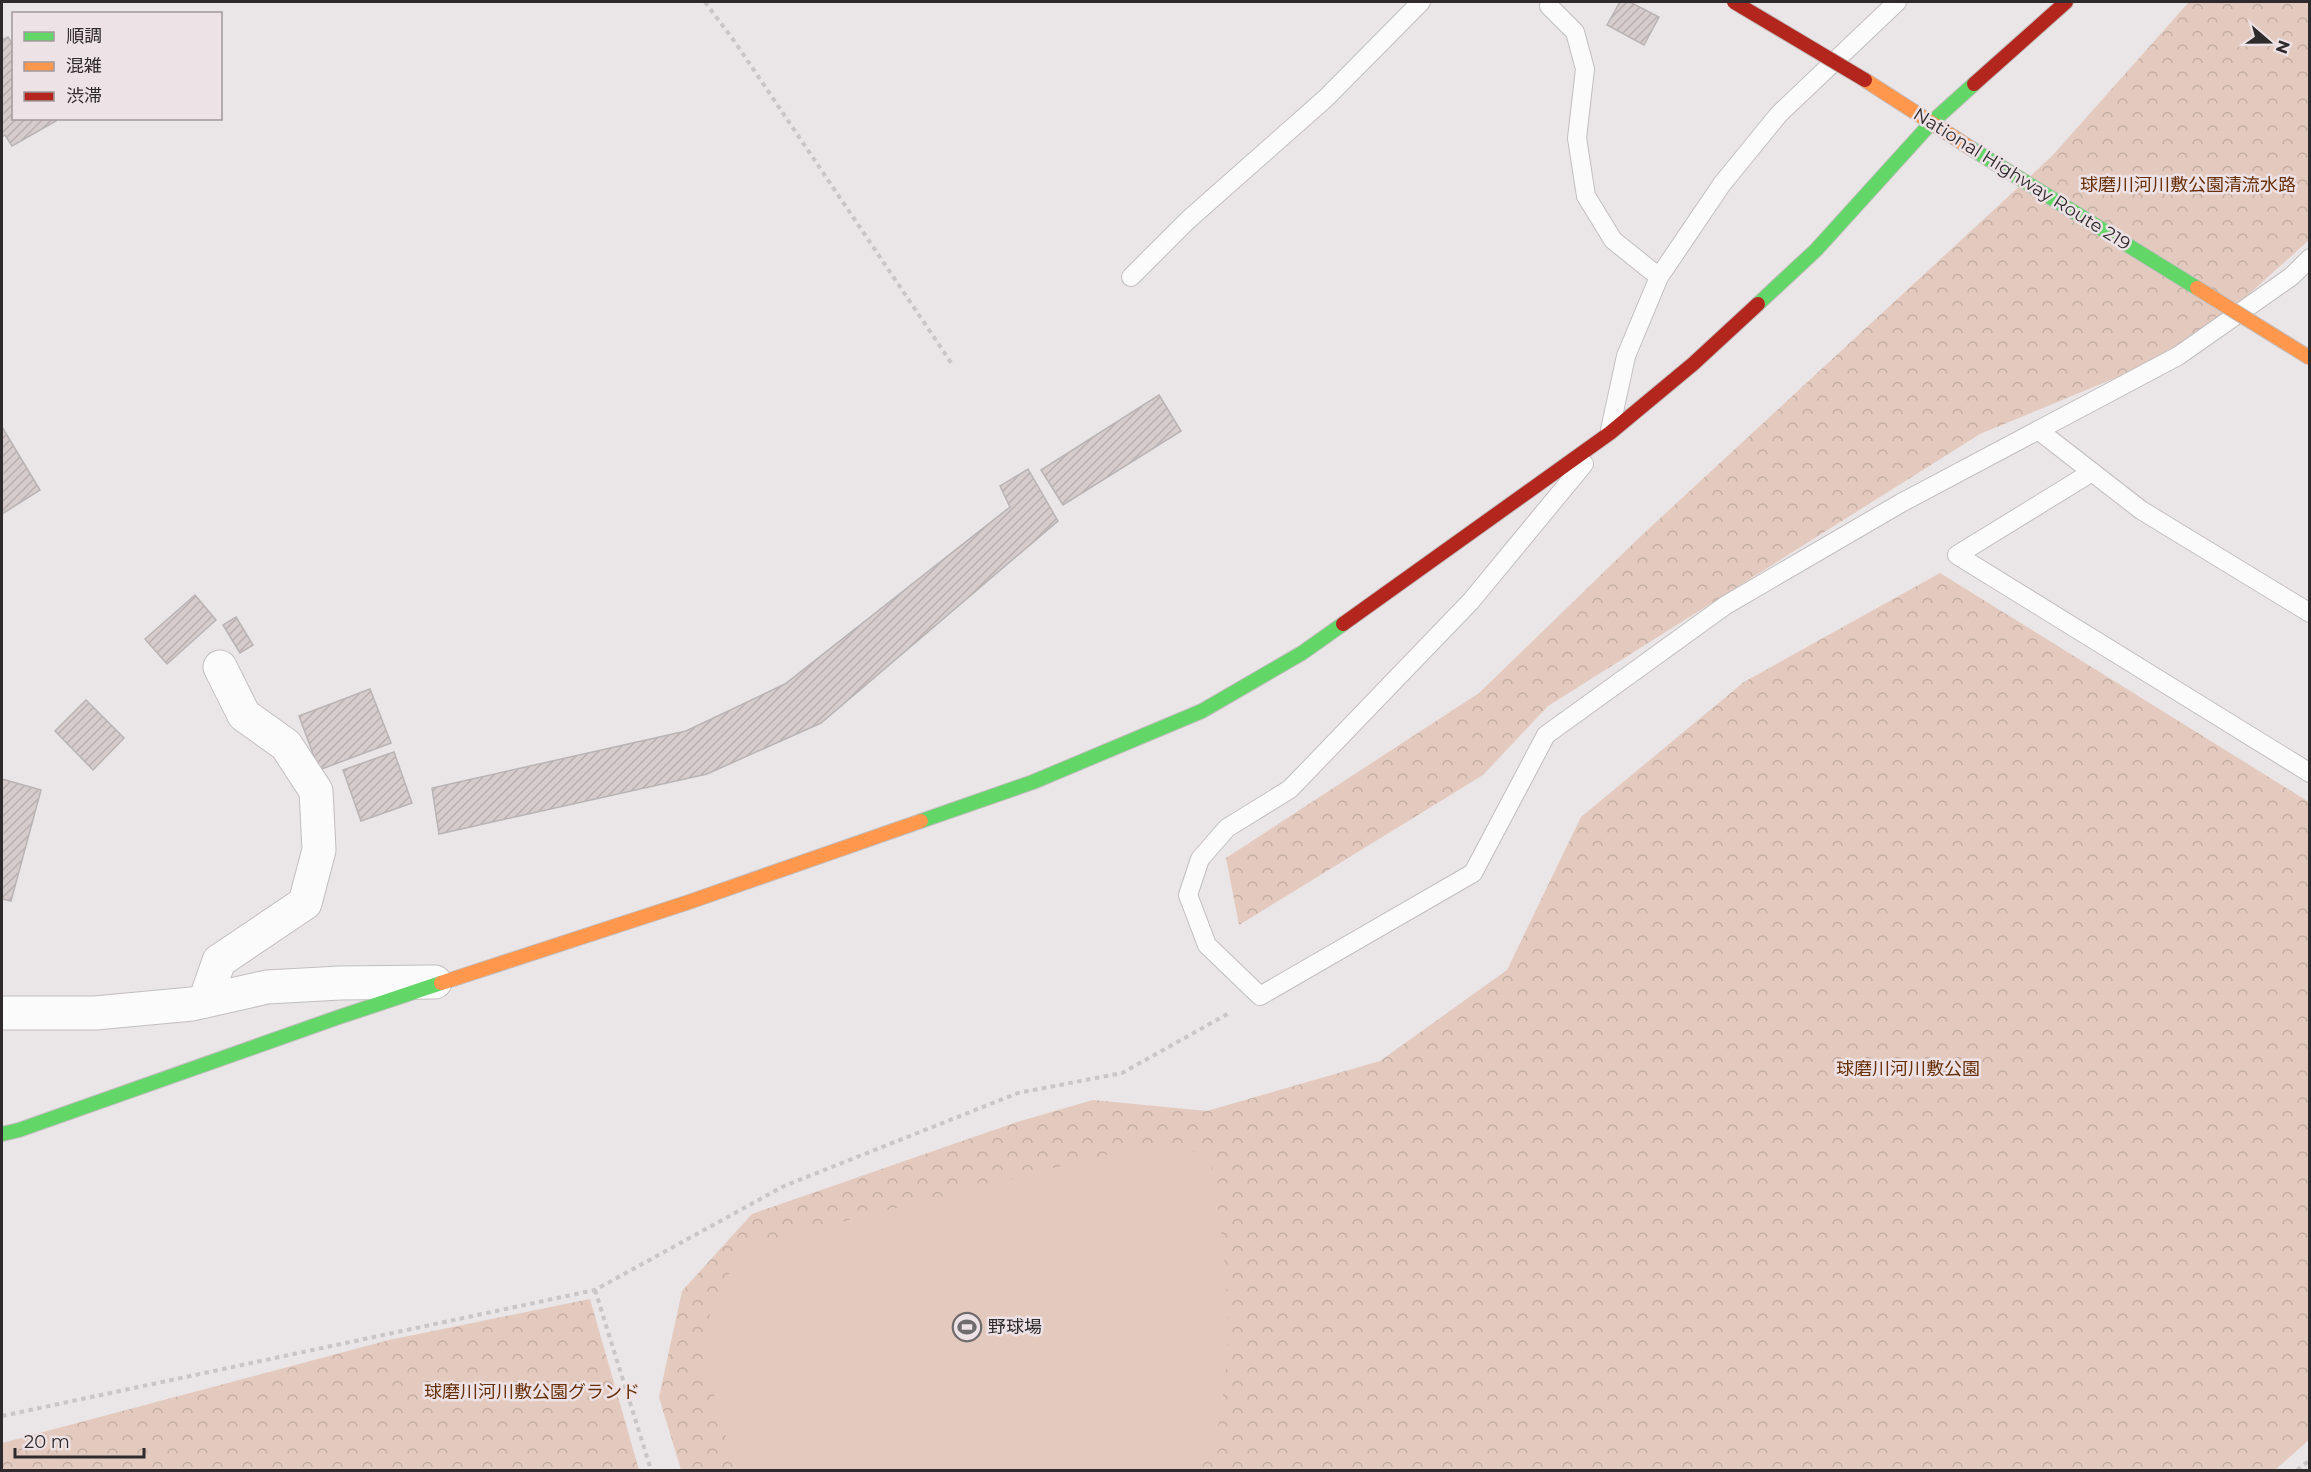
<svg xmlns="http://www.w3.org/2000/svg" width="2311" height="1472" font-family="Montserrat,'Noto Sans JP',sans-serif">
  <defs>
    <pattern id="park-crowns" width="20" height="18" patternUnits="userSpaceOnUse" patternTransform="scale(1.5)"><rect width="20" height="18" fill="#e4cabe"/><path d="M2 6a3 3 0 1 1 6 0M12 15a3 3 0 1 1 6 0" fill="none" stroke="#c4aea4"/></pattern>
    <pattern id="building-hatch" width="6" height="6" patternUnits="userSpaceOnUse" patternTransform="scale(1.5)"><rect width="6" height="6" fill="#d7cccc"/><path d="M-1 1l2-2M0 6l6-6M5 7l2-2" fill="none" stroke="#b9afb0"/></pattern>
  </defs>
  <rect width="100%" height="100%" fill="#eae5e7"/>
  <g fill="url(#park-crowns)">
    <polygon points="2189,2 2309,2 2309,240 2190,347 1980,434 1548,706 1483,775 1239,925 1226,858 1479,693 1642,535 2052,156"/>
    <polygon points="1940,573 2309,802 2310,1439 2275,1470 681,1470 659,1397 682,1291 752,1214 1017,1122 1093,1100 1207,1111 1380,1061 1507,970 1581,817 1744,682"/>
    <polygon points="590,1299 639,1470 2,1470 2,1443 389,1340"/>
  </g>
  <path fill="#e4cabe" d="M 1164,1140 L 1210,1158 C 1226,1248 1236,1342 1217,1432 C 1214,1445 1206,1458 1201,1470 L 736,1470 L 701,1350 L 713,1304 L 728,1275 L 751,1245 Z"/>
  <g fill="url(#building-hatch)" stroke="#b8b4b5" stroke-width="1.5">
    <polygon points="1620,2 1630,2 1659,17 1644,45 1607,25"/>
    <polygon points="8,37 14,47 14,118 54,118 56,121 12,146 5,135 2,137 2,40"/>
    <polygon points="1159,395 1181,431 1063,505 1041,470"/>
    <polygon points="2,427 40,490 2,514"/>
    <polygon points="1028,469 1058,521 821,723 707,774 439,834 432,788 686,731 785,684 1010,507 1000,486"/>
    <polygon points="195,595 216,620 167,664 145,639"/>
    <polygon points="236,617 253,645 240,653 223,625"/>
    <polygon points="370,689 391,743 319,770 299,716"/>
    <polygon points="86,700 124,738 93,770 55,731"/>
    <polygon points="394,752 412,803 361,821 343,770"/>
    <polygon points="2,779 41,790 11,901 2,899"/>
  </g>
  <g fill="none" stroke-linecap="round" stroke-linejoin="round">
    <g stroke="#c2bebf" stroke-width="20">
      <g id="lane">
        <polyline points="1549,6 1575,32 1585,69 1577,138 1586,196 1613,240 1659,277"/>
        <polyline points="1131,277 1188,220 1326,98 1421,2"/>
        <polyline points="1610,430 1626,356 1659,277 1722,184 1779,114 1897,2"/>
        <polyline points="2038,430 2141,510 2310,613"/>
        <polyline points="1584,464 1471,601 1290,789 1227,828 1200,859 1188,895 1207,945 1260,996 1473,873 1546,735 1726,605 1901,503 2178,356 2292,276 2310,258"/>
        <polyline points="2092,472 1957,555 2310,773"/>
      </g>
    </g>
    <g stroke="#c2bebf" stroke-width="35">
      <g id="street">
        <polyline points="205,1001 219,961 305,903 319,850 316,791 286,745 244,715 220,667"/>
        <polyline points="2,1013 95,1013 192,1004 267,987 340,983 435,982"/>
      </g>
    </g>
    <g stroke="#c2bebf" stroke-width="16">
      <g id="fast">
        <polyline points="1758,304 1816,250 1932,122 1974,84"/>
        <polyline points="921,821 1033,782 1202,711 1302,653 1343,624"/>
        <polyline points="2,1134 19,1130 339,1017 441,983"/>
      </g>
    </g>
    <g stroke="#c2bebf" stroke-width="16">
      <g id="slow">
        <polyline points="1865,80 1972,149"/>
        <polyline points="441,983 689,902 921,821"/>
      </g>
    </g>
    <g stroke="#c2bebf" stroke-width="16">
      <g id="jam">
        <polyline points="1974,84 2066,2"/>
        <polyline points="1343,624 1610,433 1693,364 1758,304"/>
      </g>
    </g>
    <g stroke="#c8c6c6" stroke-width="4" stroke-dasharray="4.5 4.5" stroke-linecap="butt">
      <polyline points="705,2 735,42 952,364"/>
      <polyline points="595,1290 651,1470"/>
      <polyline points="2,1416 595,1290 784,1186 1018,1093 1122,1073 1231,1012"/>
      <polyline points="2297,1470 2310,1460"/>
    </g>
    <use href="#lane" stroke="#fcfbfb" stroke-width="18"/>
    <use href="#street" stroke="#fcfbfb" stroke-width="33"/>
    <use href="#fast" stroke="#63d668" stroke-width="14"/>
    <use href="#slow" stroke="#ff974d" stroke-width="14"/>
    <use href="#jam" stroke="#b3261e" stroke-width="14"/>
    <g stroke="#c2bebf" stroke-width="16" stroke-linecap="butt">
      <polyline id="fast-bridge" points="1972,149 2197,288"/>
    </g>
    <g stroke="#c2bebf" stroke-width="16" stroke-linecap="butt">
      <polyline id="slow-bridge" points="2197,288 2310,358"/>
    </g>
    <g stroke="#c2bebf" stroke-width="16" stroke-linecap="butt">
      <polyline id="jam-bridge" points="1734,2 1865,80"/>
    </g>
    <use href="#fast-bridge" stroke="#63d668" stroke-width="14"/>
    <use href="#slow-bridge" stroke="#ff974d" stroke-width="14"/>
    <use href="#jam-bridge" stroke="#b3261e" stroke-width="14"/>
  </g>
  <defs>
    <g id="stadium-ring" transform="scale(1.5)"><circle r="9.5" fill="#ede2e6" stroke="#706c6e" stroke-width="1.5"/><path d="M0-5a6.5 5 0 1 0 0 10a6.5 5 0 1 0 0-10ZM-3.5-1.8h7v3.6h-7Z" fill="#706c6e"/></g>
  </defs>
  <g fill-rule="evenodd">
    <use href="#stadium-ring" x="967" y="1327"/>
  </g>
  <g text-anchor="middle" stroke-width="5" stroke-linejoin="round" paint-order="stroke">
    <g font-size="18" fill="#2f2b2d" stroke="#ede2e6">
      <text transform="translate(2022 179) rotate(32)" y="6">National Highway Route 219</text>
    </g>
    <g font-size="18" fill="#683008" stroke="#ede2e6">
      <text x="2188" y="191">球磨川河川敷公園清流水路</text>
      <text x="1908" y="1075">球磨川河川敷公園</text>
      <text x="532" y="1398">球磨川河川敷公園グランド</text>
    </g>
    <g font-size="18" fill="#2f2b2d" stroke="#ede2e6" text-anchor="start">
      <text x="988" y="1333">野球場</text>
    </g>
  </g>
  <rect width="2311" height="1472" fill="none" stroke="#2f2b2d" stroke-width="6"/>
  <rect x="12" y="12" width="210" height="108" fill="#ede2e6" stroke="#a1999c" stroke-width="1.5"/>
  <rect x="24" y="32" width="30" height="9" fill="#63d668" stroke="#a1999c" stroke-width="1.5"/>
  <text x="66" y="42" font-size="18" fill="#2f2b2d">順調</text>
  <rect x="24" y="62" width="30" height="9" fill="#ff974d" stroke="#a1999c" stroke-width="1.5"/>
  <text x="66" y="72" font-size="18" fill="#2f2b2d">混雑</text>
  <rect x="24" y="92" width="30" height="9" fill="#b3261e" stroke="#a1999c" stroke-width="1.5"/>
  <text x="66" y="102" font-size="18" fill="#2f2b2d">渋滞</text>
  <g transform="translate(2269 42) rotate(110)" stroke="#ede2e6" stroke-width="4.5" paint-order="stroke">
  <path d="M0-4.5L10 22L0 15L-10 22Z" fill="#2f2b2d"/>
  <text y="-9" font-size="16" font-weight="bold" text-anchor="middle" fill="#2f2b2d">N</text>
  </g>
  <path d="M15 1448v9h129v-9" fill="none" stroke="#2f2b2d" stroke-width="3"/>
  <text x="24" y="1448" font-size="18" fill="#2f2b2d" stroke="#ede2e6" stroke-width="4.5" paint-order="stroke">20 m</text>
</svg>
